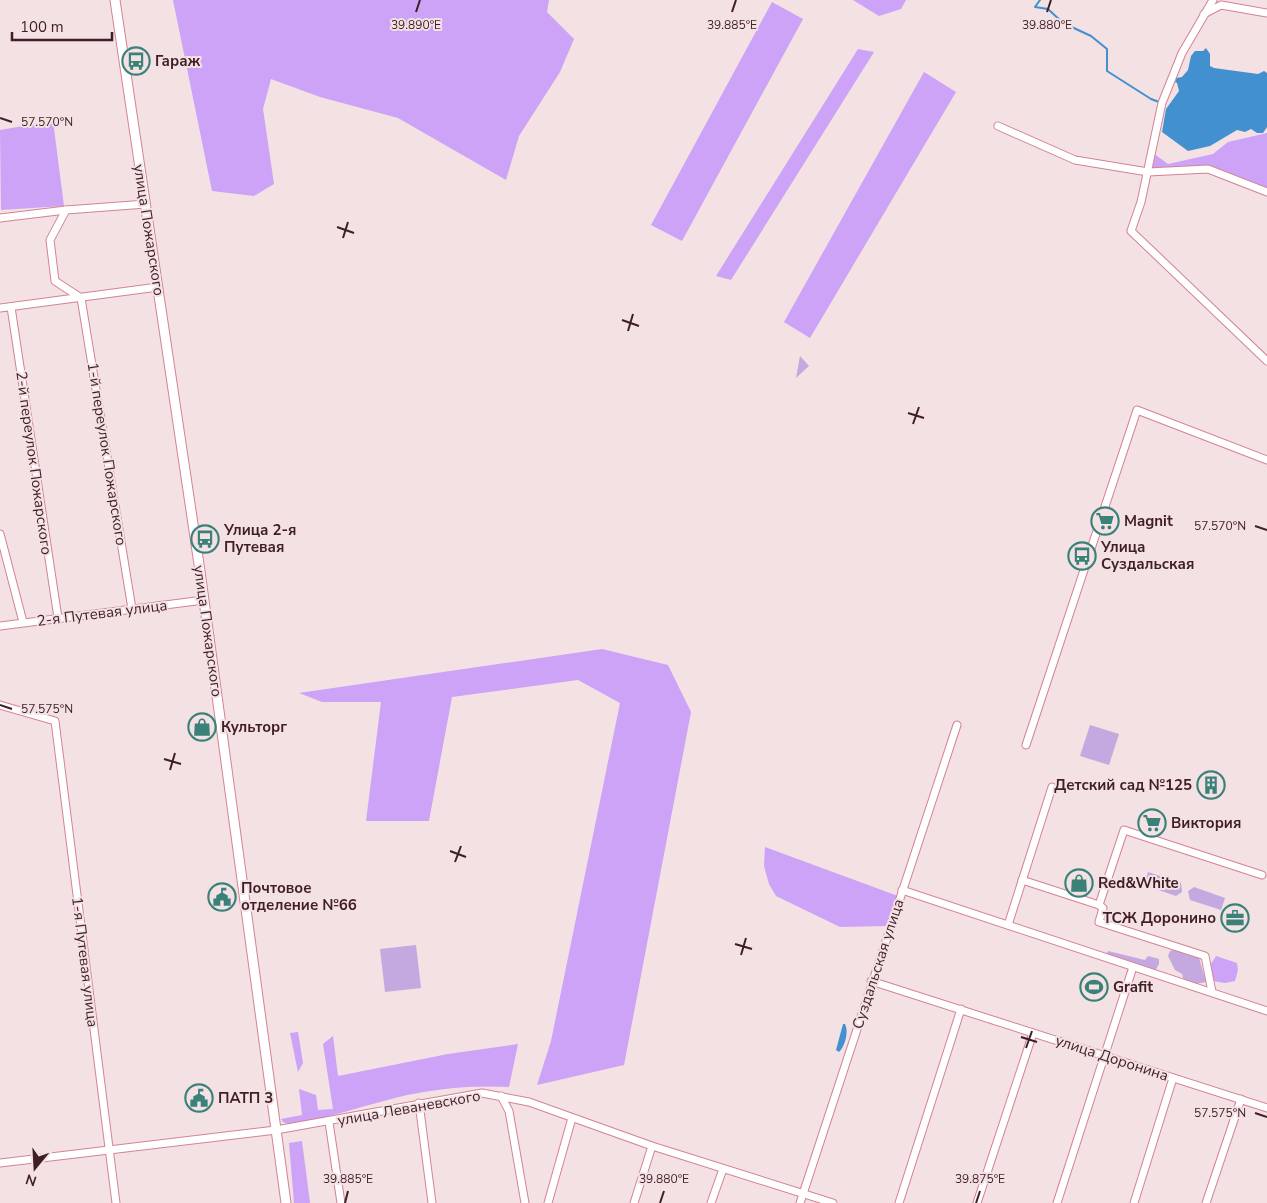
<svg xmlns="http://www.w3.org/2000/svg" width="1267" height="1203" font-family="'Nunito Sans',sans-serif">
  <rect width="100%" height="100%" fill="#f3e1e4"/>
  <g fill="#c3a9e0">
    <polygon points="800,356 809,366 796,378"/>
    <polygon points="1090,725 1119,734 1109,765 1080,756"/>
    <polygon points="1148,872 1181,883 1182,892 1176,896 1144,885"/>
    <polygon points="1194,887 1225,898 1221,910 1190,900 1188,891"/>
    <polygon points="416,945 421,988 385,992 380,949"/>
    <polygon points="1174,950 1199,958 1206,982 1195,984 1184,981 1182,974 1175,970 1168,956 1170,951"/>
    <polygon points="1108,951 1145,960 1148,956 1159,959 1159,964 1155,971 1106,955"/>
  </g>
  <g fill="#cca3f6">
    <polygon points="173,0 549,0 547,12 574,39 560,72 519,136 506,180 398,118 320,97 271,79 263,109 274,184 254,196 212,191"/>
    <polygon points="853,0 906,0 901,9 879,16"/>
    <polygon points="772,2 803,19 682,241 651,225"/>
    <polygon points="858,49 874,52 731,280 716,276"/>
    <polygon points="924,72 956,92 810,338 784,322"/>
    <polygon points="53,121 64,206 1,210 0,130"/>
    <polygon points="1267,133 1267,188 1212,168 1161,170 1152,168 1153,153 1168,164 1213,154 1228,142"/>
    <polygon points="602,649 668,665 691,712 624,1065 537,1085 551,1041 620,703 578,680 452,697 429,821 366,821 381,702 322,702 299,693"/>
    <polygon points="765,847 898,896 886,926 840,927 776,896 769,884 764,866"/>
    <polygon points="1216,956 1237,963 1238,970 1235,981 1225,983 1213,981 1211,964"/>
    <polygon points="298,1032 303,1063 298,1072 290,1033"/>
    <path d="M 333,1036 L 338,1076 L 448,1054 L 518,1044 L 509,1087 C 475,1085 440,1088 407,1095 C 367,1104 329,1119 288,1124 L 283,1122 L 281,1119 L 302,1115 L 299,1089 L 316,1095 L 318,1110 L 333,1109 L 323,1044 Z"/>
    <polygon points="302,1141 310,1203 294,1203 289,1143"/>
  </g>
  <g fill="#4390d0">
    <polygon points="1206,48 1210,54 1210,66 1214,68 1258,74 1264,71 1267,73 1267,127 1263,133 1257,133 1251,129 1245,132 1237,130 1210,146 1188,151 1162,132 1166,109 1179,91 1177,83 1175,82 1176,78 1182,77 1188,70 1191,56 1195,51 1203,51"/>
    <path d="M 843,1024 L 845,1024 C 849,1032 845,1046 839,1052 L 836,1050 Z"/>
  </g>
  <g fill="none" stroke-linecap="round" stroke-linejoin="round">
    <polyline stroke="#4390d0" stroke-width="2" points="1040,0 1035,7 1048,9 1063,23 1091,36 1107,49 1107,71 1151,99 1159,102"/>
    <g stroke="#d58293" stroke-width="9">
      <g id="minor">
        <polyline points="1213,0 1182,53 1162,103 1141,202 1131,231 1267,361"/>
        <polyline points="1204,14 1221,5 1267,13"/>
        <polyline points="998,126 1075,160 1148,172 1208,169 1267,192"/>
        <polyline points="66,210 50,240 55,281 81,298 132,609"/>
        <polyline points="0,218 66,210 146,204"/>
        <polyline points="11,307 58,618"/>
        <polyline points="0,308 158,287"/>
        <polyline points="0,534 23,622"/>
        <polyline points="0,626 204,600"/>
        <polyline points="0,705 55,721 116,1203"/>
        <polyline points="1026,745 1137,410 1267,460"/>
        <polyline points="1022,880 1099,905 1124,830 1262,875"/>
        <polyline points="902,890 1267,1011"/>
        <polyline points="1099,905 1103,908 1099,922 1205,956 1212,992"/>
        <polyline points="1008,925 1052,787"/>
        <polyline points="871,981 1267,1108"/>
        <polyline points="501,1096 509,1111 525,1203"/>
        <polyline points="419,1103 432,1203"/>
        <polyline points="329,1122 341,1203"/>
        <polyline points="0,1163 276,1130 482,1093 529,1102 652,1146 833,1203"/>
        <polyline points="548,1203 572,1118"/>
        <polyline points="634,1203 652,1146"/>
        <polyline points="711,1203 723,1169"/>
        <polyline points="800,1203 957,725"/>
        <polyline points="899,1203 961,1009"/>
        <polyline points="977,1203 1033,1033"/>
        <polyline points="1057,1203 1133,967"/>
        <polyline points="1134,1203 1173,1078"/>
        <polyline points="1206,1203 1241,1099"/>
      </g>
    </g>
    <g stroke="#d58293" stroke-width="11">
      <polyline id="tertiary" points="115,0 200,571 286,1203"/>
    </g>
    <use href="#minor" stroke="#fff" stroke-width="7"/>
    <use href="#tertiary" stroke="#fff" stroke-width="9"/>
  </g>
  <path fill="none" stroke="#3f1e25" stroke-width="2" d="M 416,12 L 420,0M 732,12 L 736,0M 1047,12 L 1051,0M 0,118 L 12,122M 337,227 L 354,233M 343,238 L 348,222M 622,320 L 639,326M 628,331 L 633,314M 908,413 L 924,418M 913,424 L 919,407M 1255,526 L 1267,530M 0,705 L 12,709M 164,759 L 181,764M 170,770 L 175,753M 450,851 L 466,857M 455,862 L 461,846M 735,944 L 752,949M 741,955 L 746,938M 1021,1037 L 1037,1042M 1026,1048 L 1032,1031M 1255,1113 L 1267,1117M 345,1203 L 348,1191M 660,1203 L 664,1191M 976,1203 L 980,1191"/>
  <defs>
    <g id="bus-ring" transform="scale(1.4375)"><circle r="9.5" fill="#f3e1e4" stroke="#3a8179" stroke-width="1.5"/><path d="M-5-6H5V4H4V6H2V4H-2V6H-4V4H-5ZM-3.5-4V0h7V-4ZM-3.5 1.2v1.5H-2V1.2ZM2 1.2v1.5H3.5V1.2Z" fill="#3a8179"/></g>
    <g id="supermarket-ring" transform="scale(1.4375)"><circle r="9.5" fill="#f3e1e4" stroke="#3a8179" stroke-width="1.5"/><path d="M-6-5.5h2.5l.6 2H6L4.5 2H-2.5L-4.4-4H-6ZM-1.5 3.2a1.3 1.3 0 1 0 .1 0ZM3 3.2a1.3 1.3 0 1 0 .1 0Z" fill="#3a8179"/></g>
    <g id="shop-ring" transform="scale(1.4375)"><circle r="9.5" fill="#f3e1e4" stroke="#3a8179" stroke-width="1.5"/><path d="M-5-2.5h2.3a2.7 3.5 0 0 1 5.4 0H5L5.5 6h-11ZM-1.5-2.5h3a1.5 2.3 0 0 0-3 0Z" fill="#3a8179"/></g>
    <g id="building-ring" transform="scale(1.4375)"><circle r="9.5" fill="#f3e1e4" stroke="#3a8179" stroke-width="1.5"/><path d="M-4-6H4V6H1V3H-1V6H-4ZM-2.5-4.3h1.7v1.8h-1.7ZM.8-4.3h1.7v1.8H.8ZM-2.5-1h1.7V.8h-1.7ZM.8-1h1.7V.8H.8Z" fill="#3a8179"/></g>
    <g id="civic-ring" transform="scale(1.4375)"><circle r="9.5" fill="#f3e1e4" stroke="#3a8179" stroke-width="1.5"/><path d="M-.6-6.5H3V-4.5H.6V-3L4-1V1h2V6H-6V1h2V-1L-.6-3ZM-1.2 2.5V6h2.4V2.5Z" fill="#3a8179"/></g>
    <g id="office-ring" transform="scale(1.4375)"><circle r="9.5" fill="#f3e1e4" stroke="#3a8179" stroke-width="1.5"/><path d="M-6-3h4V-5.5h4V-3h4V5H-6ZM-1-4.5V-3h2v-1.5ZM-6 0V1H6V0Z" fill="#3a8179"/></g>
    <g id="stadium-ring" transform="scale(1.4375)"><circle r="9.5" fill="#f3e1e4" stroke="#3a8179" stroke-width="1.5"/><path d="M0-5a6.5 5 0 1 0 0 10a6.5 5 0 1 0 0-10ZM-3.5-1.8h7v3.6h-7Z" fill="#3a8179"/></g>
  </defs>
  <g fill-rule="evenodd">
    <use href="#bus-ring" x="136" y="61"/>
    <use href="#supermarket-ring" x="1105" y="521"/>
    <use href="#bus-ring" x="205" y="539"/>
    <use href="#bus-ring" x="1082" y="556"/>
    <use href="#shop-ring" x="202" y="727"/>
    <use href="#building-ring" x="1211" y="785"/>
    <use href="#supermarket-ring" x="1152" y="823"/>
    <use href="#shop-ring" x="1079" y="883"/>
    <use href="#civic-ring" x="222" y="897"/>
    <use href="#office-ring" x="1235" y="918"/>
    <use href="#stadium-ring" x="1094" y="987"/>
    <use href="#civic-ring" x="199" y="1098"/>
  </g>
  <g text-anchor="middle" stroke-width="4" stroke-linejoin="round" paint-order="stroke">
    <g font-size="15" font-weight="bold" fill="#3f1e25" stroke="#f3e1e4" text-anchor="start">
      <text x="155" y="66">Гараж</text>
      <text x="1124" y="526">Magnit</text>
      <text x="224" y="535">Улица 2-я<tspan x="224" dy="17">Путевая</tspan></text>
      <text x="1101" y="552">Улица<tspan x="1101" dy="17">Суздальская</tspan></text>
      <text x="221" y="732">Культорг</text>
      <text x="1192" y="790" text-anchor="end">Детский сад №125</text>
      <text x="1171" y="828">Виктория</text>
      <text x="1098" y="888">Red&amp;White</text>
      <text x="241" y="893">Почтовое<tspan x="241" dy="17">отделение №66</tspan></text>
      <text x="1216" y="923" text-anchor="end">ТСЖ Доронино</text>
      <text x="1113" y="992">Grafit</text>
      <text x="218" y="1103">ПАТП 3</text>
    </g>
    <g font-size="15" fill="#3f1e25" stroke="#f3e1e4">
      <text transform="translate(149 230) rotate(81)" y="5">улица Пожарского</text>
      <text transform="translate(107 454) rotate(81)" y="5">1-й переулок Пожарского</text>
      <text transform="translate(34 463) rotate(82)" y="5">2-й переулок Пожарского</text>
      <text transform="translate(102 613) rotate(-7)" y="5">2-я Путевая улица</text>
      <text transform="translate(208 631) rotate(82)" y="5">улица Пожарского</text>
      <text transform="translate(85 962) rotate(83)" y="5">1-я Путевая улица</text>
      <text transform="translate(878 964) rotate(-72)" y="5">Суздальская улица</text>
      <text transform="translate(1112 1058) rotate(18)" y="5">улица Доронина</text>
      <text transform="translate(409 1108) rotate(-10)" y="5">улица Леваневского</text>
    </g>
  </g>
  <g font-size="12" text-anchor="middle" fill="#3f1e25" stroke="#f3e1e4" stroke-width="4" stroke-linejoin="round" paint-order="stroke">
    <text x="416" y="29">39.890°E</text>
    <text x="732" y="29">39.885°E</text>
    <text x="1047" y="29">39.880°E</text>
    <text x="47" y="126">57.570°N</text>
    <text x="1220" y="530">57.570°N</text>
    <text x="47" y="713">57.575°N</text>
    <text x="1220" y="1117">57.575°N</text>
    <text x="348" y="1183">39.885°E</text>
    <text x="664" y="1183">39.880°E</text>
    <text x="980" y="1183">39.875°E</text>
  </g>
  <g transform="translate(35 1168) rotate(198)" stroke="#f3e1e4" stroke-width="4" paint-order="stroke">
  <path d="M0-4L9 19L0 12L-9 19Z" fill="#3f1e25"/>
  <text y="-8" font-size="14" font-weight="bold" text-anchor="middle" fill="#3f1e25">N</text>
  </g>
  <path d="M12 32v8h100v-8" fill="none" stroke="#3f1e25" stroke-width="2.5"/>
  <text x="20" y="32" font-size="15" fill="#3f1e25" stroke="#f3e1e4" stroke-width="4" paint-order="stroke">100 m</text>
</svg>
